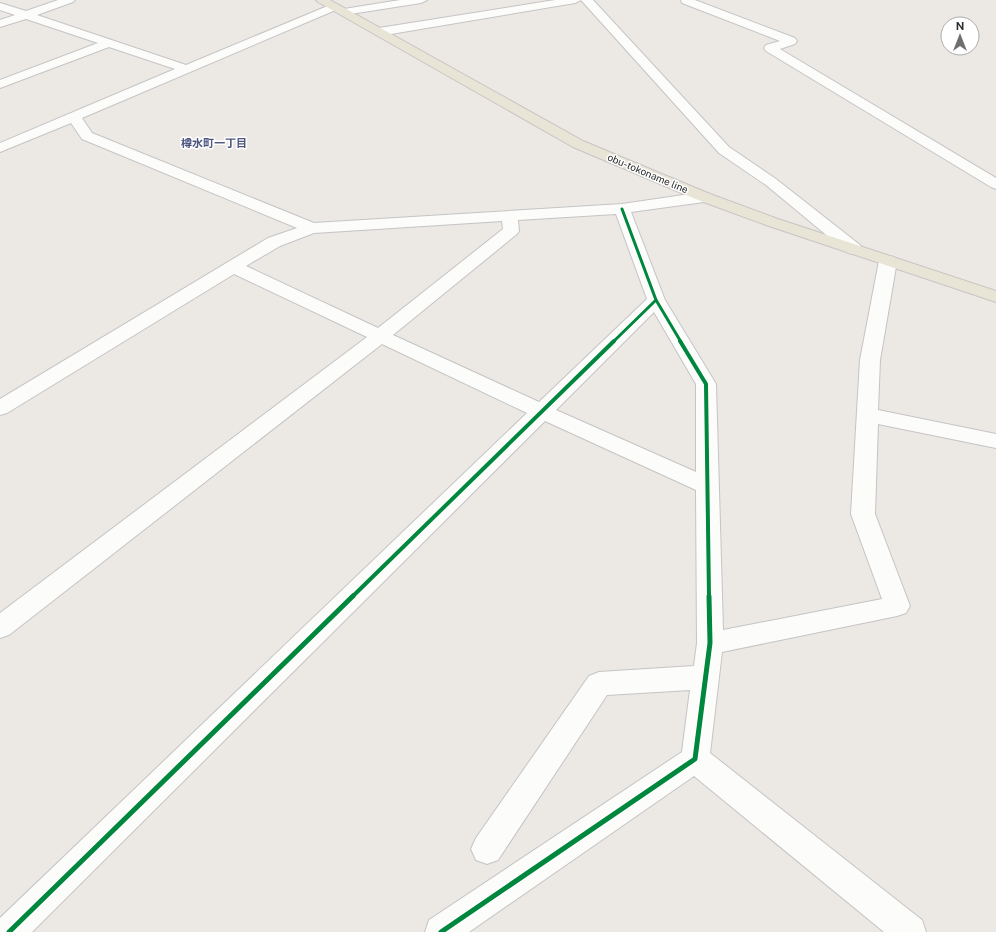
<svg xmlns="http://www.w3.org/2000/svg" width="996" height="932" font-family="'Public Sans','Noto Sans JP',sans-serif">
  <rect width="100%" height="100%" fill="#ece8e4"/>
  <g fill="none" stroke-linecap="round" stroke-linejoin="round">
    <g stroke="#c5c4c5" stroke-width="2">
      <g id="minor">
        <path d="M 58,0 L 75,0 L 73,2 L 37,15 L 186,65 L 330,5 L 338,5 L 340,7 L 338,9 L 82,118 L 92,133 L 314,223 L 622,204 L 704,192 L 710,194 L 712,197 L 710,200 L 704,202 L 631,212 L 665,300 L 716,384 L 723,630 L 882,599 L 851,514 L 860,360 L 879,261 L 882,257 L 888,256 L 894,257 L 897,261 L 880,360 L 878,410 L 996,434 L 996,448 L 878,424 L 875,514 L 910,606 L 906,613 L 897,616 L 722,652 L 710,753 L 922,920 L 926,932 L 884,932 L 694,776 L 469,932 L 425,932 L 429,920 L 682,752 L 690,690 L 607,695 L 498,860 L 487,864 L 476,860 L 471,849 L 476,838 L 589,676 L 599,672 L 694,666 L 697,643 L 696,490 L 545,421 L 32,932 L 0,932 L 0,918 L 527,413 L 382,344 L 9,635 L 0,638 L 0,613 L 367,337 L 234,274 L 7,413 L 0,415 L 0,399 L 268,238 L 297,228 L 82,139 L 71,123 L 0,152 L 0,143 L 175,69 L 109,47 L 0,88 L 0,80 L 98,43 L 26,19 L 0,27 L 0,20 L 15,15 L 0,10 L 0,3 L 26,11 ZM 616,214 L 647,299 L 539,402 L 393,335 L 517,234 L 519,231 L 518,220 ZM 502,221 L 503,229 L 378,328 L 246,266 L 280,246 L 314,233 ZM 654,312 L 696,384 L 696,472 L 556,410 Z"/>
        <polygon points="400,0 427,0 421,3 344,15 340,14 338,12 340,10 344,9"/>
        <polygon points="555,0 581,0 575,3 379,36 375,34 373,32 375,30 379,28"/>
        <polygon points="581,0 593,0 729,147 776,179 860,245 862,249 860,253 854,254 848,253 766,185 719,153"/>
        <polygon points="681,0 695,0 795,38 797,41 795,44 780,49 996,178 996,189 991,187 766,51 764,48 766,45 780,41 682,3"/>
      </g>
    </g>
    <g stroke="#c6c5c4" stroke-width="2">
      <polygon id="major" points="316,0 330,0 583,141 710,194 778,219 996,291 996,302 766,225 698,200 573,147 318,2"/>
    </g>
    <use href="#minor" fill="#fcfcfb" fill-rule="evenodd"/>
    <use href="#major" fill="#e8e4d6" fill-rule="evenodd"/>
    <g stroke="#fff" stroke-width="5">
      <g id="cycleway-far2">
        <polyline points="622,209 656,300 681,342"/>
        <polyline points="613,342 656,300"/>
      </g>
    </g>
    <g stroke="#fff" stroke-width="6">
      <g id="cycleway-far1">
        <polyline points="680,341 706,384 709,597"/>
        <polyline points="352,597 614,341"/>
      </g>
    </g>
    <g stroke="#fff" stroke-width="8">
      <g id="cycleway">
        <polyline points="9,932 353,596"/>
        <polyline points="441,932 695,759 710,643 709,596"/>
      </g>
    </g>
    <use href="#cycleway-far2" stroke="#00873e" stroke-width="3"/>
    <use href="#cycleway-far1" stroke="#00873e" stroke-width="4"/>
    <use href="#cycleway" stroke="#00873e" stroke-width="5"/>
  </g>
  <g text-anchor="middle" stroke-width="3" stroke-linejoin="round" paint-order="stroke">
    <g font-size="10" fill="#2e2e2e" stroke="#fff">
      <text transform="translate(648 173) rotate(23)" y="4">obu-tokoname line</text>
    </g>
    <g font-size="11" font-weight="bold" fill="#4d5680" stroke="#fff">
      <text x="214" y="147">樽水町一丁目</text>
    </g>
  </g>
  <g transform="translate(960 36)"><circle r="19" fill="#ffffff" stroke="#ababab"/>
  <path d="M0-3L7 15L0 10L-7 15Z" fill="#706f6e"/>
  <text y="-6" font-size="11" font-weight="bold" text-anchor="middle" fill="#2e2e2e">N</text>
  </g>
</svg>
